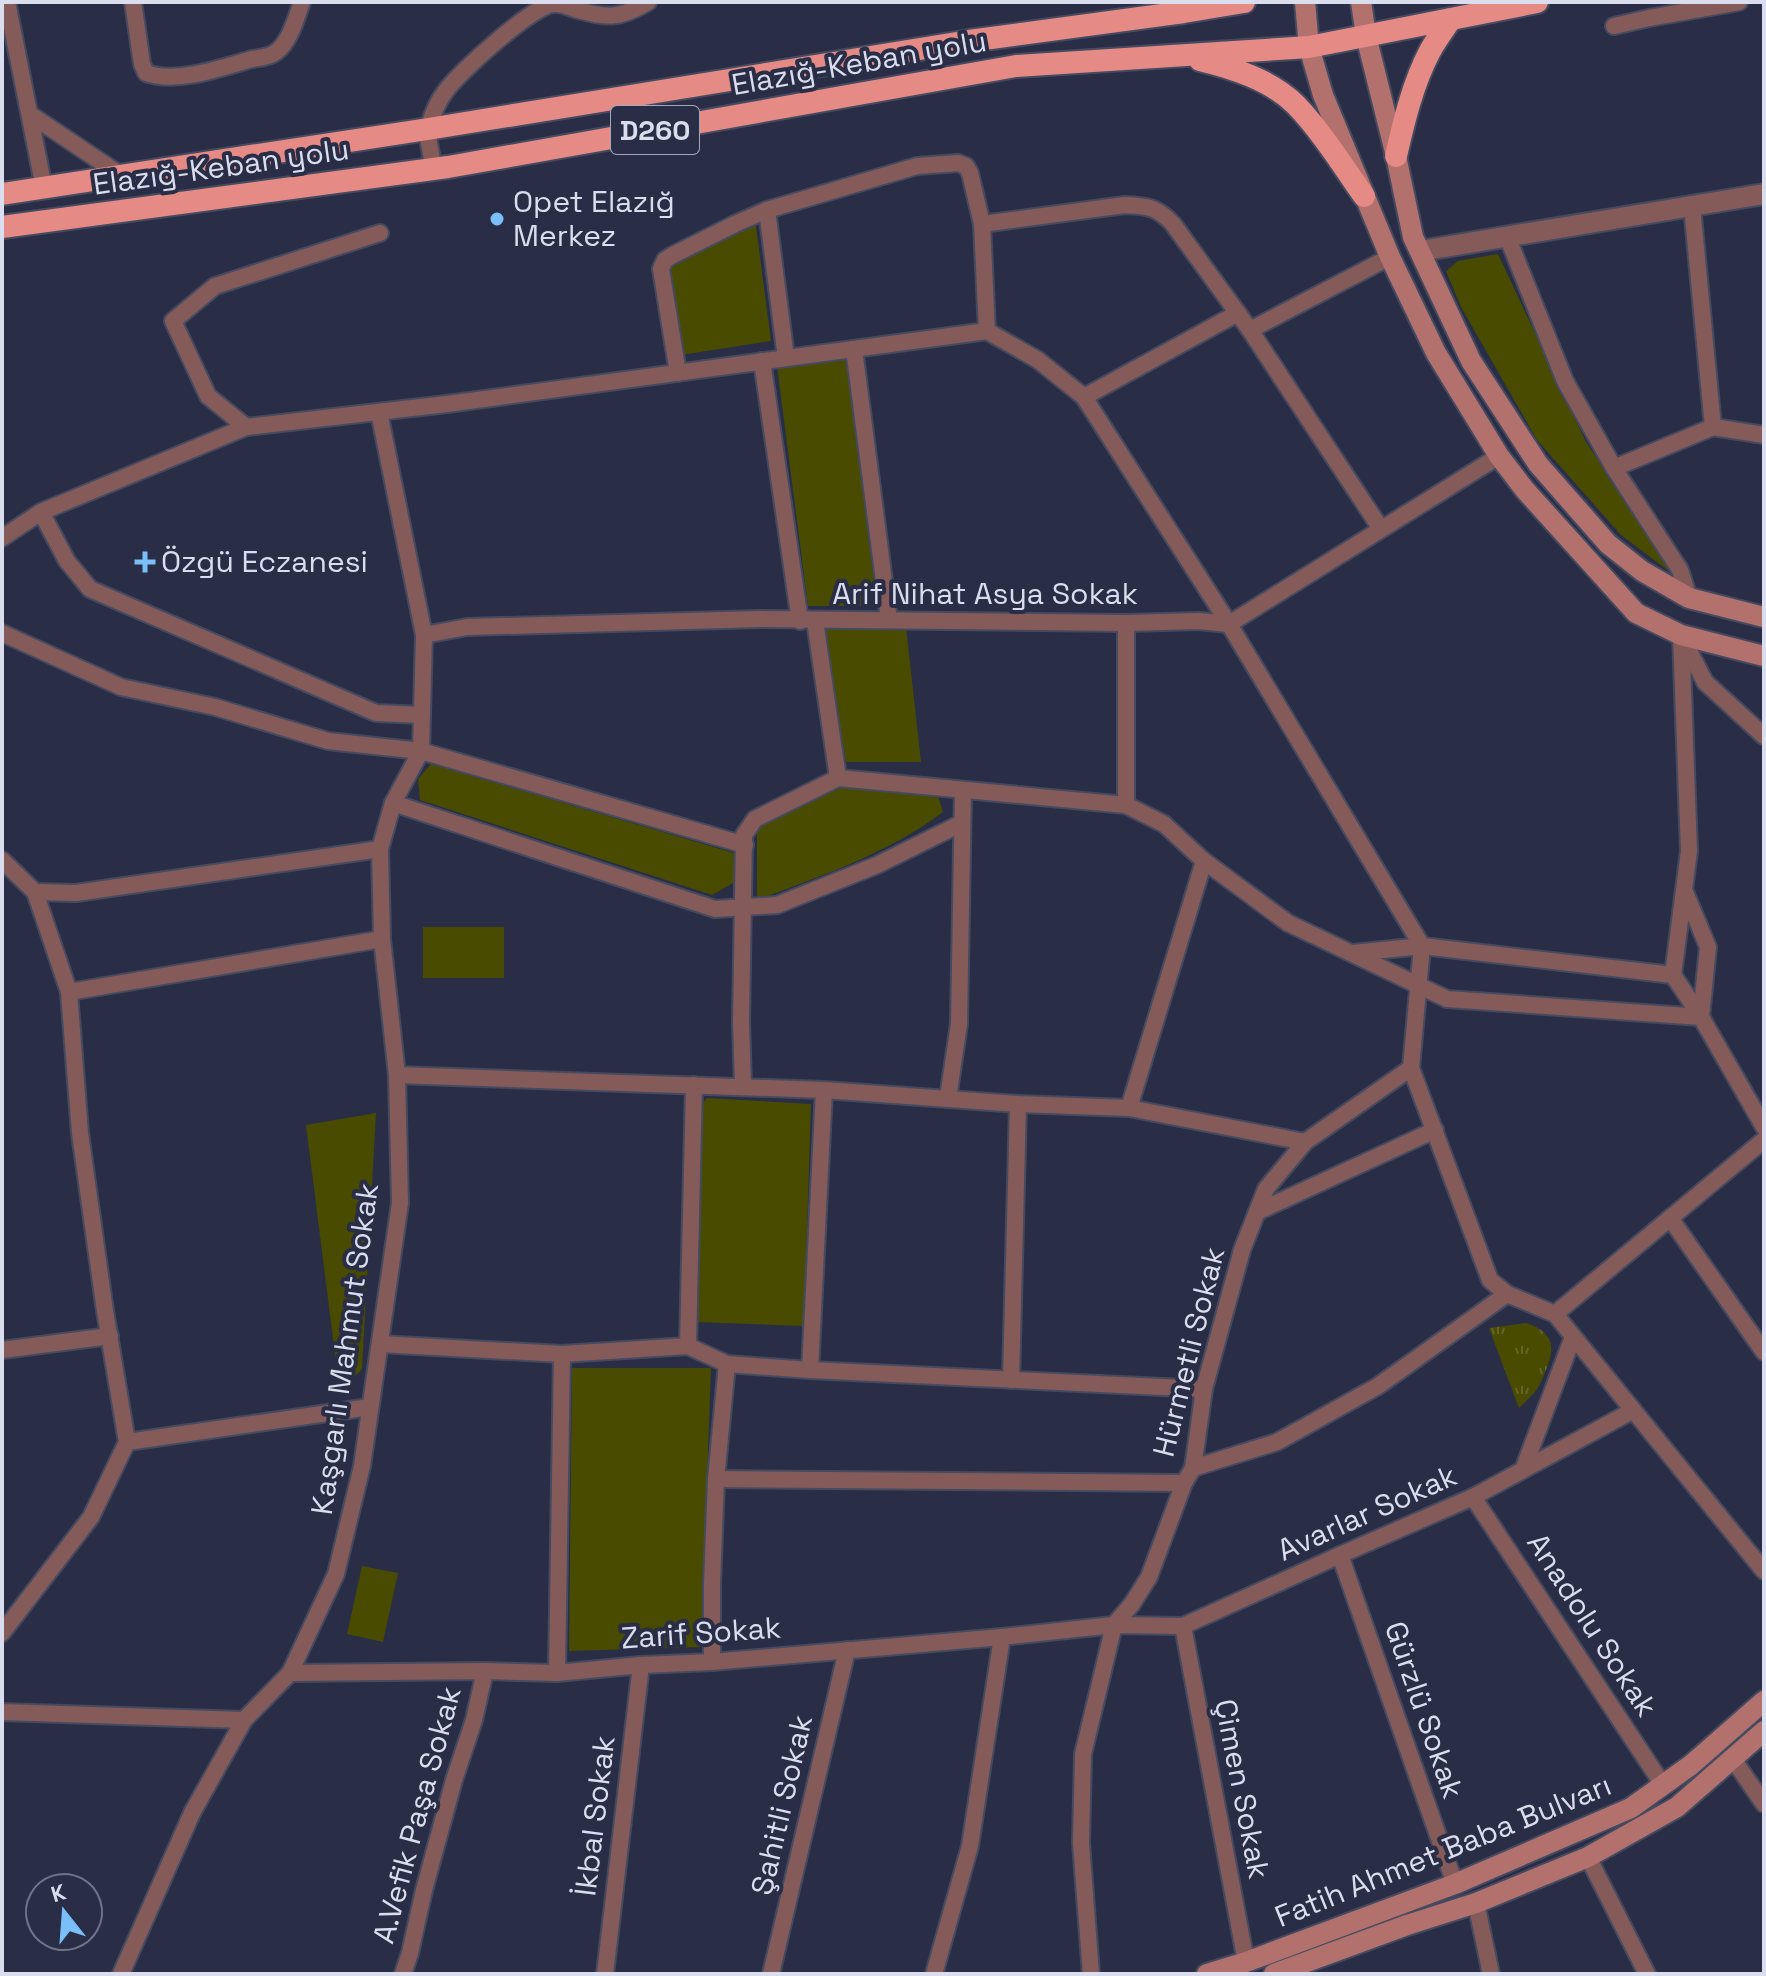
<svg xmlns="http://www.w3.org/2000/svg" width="1766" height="1976" font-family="'Space Grotesk',sans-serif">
  <defs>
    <pattern id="grass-tufts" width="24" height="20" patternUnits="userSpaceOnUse" patternTransform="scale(2)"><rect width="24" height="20" fill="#494b00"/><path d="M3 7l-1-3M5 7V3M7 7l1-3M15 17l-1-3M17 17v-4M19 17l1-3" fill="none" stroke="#636426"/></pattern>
  </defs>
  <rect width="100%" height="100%" fill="#292e46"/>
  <path fill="url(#grass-tufts)" d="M 1526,1323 C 1554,1332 1556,1347 1545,1372 C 1543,1378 1540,1384 1537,1389 C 1532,1396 1525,1402 1519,1408 L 1489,1328 Z"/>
  <g fill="#494b00">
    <polygon points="755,219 771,341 681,355 666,264"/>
    <polygon points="1498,254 1586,442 1674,575 1621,535 1537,440 1461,307 1446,271 1458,261"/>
    <polygon points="846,358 877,606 808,606 777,366"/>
    <polygon points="834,624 906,627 921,762 846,762 823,641 826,629"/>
    <polygon points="431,764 734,853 735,882 712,895 420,800 418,779"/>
    <path d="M 845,786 L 938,796 L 943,812 C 887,854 821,876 757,900 L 757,826 Z"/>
    <rect x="423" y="927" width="81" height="51"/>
    <polygon points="707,1098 811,1104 804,1326 697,1322 701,1106"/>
    <polygon points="376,1113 362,1369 349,1383 338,1378 306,1125"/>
    <polygon points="572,1368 711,1368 701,1647 569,1651"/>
    <polygon points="362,1566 398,1573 383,1642 347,1634"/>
  </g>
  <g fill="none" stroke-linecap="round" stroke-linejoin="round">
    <g stroke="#454a61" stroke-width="20">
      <g id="minor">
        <polyline points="7,2 44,188"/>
        <path d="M 133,2 L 142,64 L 146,73 C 177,84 221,68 252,59 C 259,58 270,57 276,52 C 290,42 296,18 302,2"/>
        <polyline points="1614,26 1649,18 1739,2"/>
        <polyline points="31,115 122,176"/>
        <path d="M 434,169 C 432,156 426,138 429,126 C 432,116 438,101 445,92 C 457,74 534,4 554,4 C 561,3 571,8 578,10 C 609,19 621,18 648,2"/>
        <polyline points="1692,206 1713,427"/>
        <polyline points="767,210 786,358"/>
        <path d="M 982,224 L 1125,205 C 1148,206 1157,207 1173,224 L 1250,330 L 1381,529"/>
        <polyline points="380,233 215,286 173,321 208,396 246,427 447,404 987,331"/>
        <polyline points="1507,236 1565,381 1614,468 1680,570 1689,598"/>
        <polyline points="1250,330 1390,257"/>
        <polyline points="854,349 889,620"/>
        <polyline points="762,361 800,621"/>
        <polyline points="678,373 661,269 665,260 673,255 735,224 767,210 917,166 958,163 966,166 970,173 982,224 987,331 1038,360 1084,397 1229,624 1422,946 1411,1068 1305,1142 1266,1189 1242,1250 1204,1389 1193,1468 1184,1483 1149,1577 1132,1604 1114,1625 1083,1754 1081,1843 1091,1974"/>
        <polyline points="1084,397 1238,313"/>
        <polyline points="1614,468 1713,427 1764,435"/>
        <polyline points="41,512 67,561 90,589 376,713 422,715"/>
        <polyline points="2,538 41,512 246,427"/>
        <polyline points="1126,623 1126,805"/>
        <polyline points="2,633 121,687 215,707 328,741 421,751 745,845"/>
        <polyline points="424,635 467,627 760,619 1126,623 1199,621 1229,624 1499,456"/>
        <polyline points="1681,635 1689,851 1673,975 1701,1017 1764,1127"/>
        <polyline points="1684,641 1705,682 1764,736"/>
        <polyline points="838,778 1126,805 1164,824 1204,861 1288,923 1447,999 1701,1017"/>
        <polyline points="393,803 715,909 777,905 877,865 962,823"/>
        <polyline points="2,860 35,892 69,992 80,1133 105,1311 127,1442 91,1517 2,1633"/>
        <polyline points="35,892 76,893 380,849"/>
        <polyline points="1685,892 1708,947 1701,1017"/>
        <polyline points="1353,953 1422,946 1673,975"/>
        <polyline points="69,992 382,939"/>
        <polyline points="1411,1068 1490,1280 1507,1294 1555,1314 1764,1571"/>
        <polyline points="397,1075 824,1090 1018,1104 1129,1108 1305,1142"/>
        <polyline points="743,1086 741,1022 744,835 755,819 838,778 815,621"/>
        <polyline points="948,1098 959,1024 963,790"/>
        <polyline points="1129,1108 1204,861"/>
        <polyline points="1257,1212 1435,1130"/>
        <polyline points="1670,1218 1764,1352"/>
        <polyline points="1555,1314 1764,1140"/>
        <polyline points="380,1344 562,1354 688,1346 727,1364 810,1370 1204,1389"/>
        <polyline points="688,1346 694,1085"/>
        <polyline points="2,1350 110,1336"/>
        <polyline points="810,1370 824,1090"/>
        <polyline points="1011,1380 1018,1104"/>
        <polyline points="127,1442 370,1407"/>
        <polyline points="1193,1468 1277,1442 1378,1386 1507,1294"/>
        <polyline points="1523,1470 1573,1337"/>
        <polyline points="716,1479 1184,1483"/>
        <polyline points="1473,1497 1663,1785"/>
        <polyline points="1340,1555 1455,1884"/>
        <polyline points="1183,1626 1246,1962"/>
        <polyline points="712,1662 712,1584 716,1479 727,1364"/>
        <polyline points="290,1673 485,1671 557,1673 641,1665 712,1662 1002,1637 1114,1625 1183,1626 1340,1555 1473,1497 1632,1411"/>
        <polyline points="557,1673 562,1354"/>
        <polyline points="2,1712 244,1720"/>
        <polyline points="1733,1759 1764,1804"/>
        <polyline points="1588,1857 1647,1974"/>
        <polyline points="1476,1903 1491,1974"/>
        <polyline points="121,1974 192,1813 244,1720 290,1673 336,1574 362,1466 400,1203 397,1075 382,939 380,849 393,803 421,751 424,635 379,412"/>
        <polyline points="403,1974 410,1953 424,1890 454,1780 474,1720 485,1671"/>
        <polyline points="605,1974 641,1665"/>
        <polyline points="771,1974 847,1650"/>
        <polyline points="934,1974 970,1846 1002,1637"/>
      </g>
    </g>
    <g stroke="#454a61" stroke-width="24">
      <polyline id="tertiary" points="1420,251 1764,194"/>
    </g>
    <g stroke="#454a61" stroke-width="24">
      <g id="secondary">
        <polyline points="1305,2 1309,47 1323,95 1390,257 1436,353 1499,456 1525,490 1636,613 1681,635 1764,656"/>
        <polyline points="1361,2 1366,36 1396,156 1413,237 1471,361 1538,464 1608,544 1642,571 1689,598 1764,617"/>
        <polyline points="1207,1974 1246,1962 1455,1884 1631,1808 1691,1765 1764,1701"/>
        <polyline points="1274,1974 1407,1925 1476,1903 1588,1857 1677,1807 1764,1731"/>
      </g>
    </g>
    <g stroke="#454a61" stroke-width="26">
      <g id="trunk">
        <path d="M 1200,60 C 1233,68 1271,80 1296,105 C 1321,131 1343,166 1364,196"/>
        <path d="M 1396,156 C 1404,121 1413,83 1430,51 C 1436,40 1444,29 1451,19"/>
        <polyline points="2,194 428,129 969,41 1184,12 1244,2"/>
        <polyline points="2,227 448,167 1016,66 1309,47 1537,2"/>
      </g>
    </g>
    <use href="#minor" stroke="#845b58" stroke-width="16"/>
    <use href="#tertiary" stroke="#845b58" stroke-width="20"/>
    <use href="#secondary" stroke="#b2716d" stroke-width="20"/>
    <use href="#trunk" stroke="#e58a84" stroke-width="22"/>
  </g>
  <g fill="#7abff8" stroke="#292e46" stroke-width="3">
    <circle cx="497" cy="219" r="8"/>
    <path d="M141 550h8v8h8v8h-8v8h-8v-8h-8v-8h8z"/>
  </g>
  <g text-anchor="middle" stroke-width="8" stroke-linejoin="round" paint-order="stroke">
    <rect fill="#292e46" stroke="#a4a8bb" stroke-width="2" x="611" y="106" width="88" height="48" rx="6"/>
    <g font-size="28" font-weight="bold" fill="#d9dded">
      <text x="655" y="140">D260</text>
    </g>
    <g font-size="30" fill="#d9dded" stroke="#292e46">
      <text transform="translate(859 63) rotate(-10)" y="10">Elazığ-Keban yolu</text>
      <text transform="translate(221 167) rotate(-8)" y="10">Elazığ-Keban yolu</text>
      <text x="985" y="604">Arif Nihat Asya Sokak</text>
      <text transform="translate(345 1349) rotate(-82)" y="10">Kaşgarlı Mahmut Sokak</text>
      <text transform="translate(1189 1352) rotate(-76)" y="10">Hürmetli Sokak</text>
      <text transform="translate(1367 1513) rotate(-24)" y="10">Avarlar Sokak</text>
      <text transform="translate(1592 1625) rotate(57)" y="10">Anadolu Sokak</text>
      <text transform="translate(701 1633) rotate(-4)" y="10">Zarif Sokak</text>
      <text transform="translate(1424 1710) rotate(71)" y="10">Gürzlü Sokak</text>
      <text transform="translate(1242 1789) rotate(79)" y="10">Çimen Sokak</text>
      <text transform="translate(782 1805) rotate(-77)" y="10">Şahitli Sokak</text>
      <text transform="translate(417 1815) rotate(-75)" y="10">A.Vefik Paşa Sokak</text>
      <text transform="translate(595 1816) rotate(-83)" y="10">İkbal Sokak</text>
      <text transform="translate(1443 1851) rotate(-22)" y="10">Fatih Ahmet Baba Bulvarı</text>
    </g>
    <g font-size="30" fill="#d9dded" stroke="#292e46" text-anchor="start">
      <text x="513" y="212">Opet Elazığ<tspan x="513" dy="34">Merkez</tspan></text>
      <text x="161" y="572">Özgü Eczanesi</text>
    </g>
  </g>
  <rect width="1766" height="1976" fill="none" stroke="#d9dded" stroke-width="8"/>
  <g transform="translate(64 1912) rotate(343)"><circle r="38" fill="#292e46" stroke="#6f7489" stroke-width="2"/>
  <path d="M0-6L14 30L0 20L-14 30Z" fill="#7abff8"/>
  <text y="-12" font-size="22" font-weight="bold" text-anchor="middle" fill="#d9dded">K</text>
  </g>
</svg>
